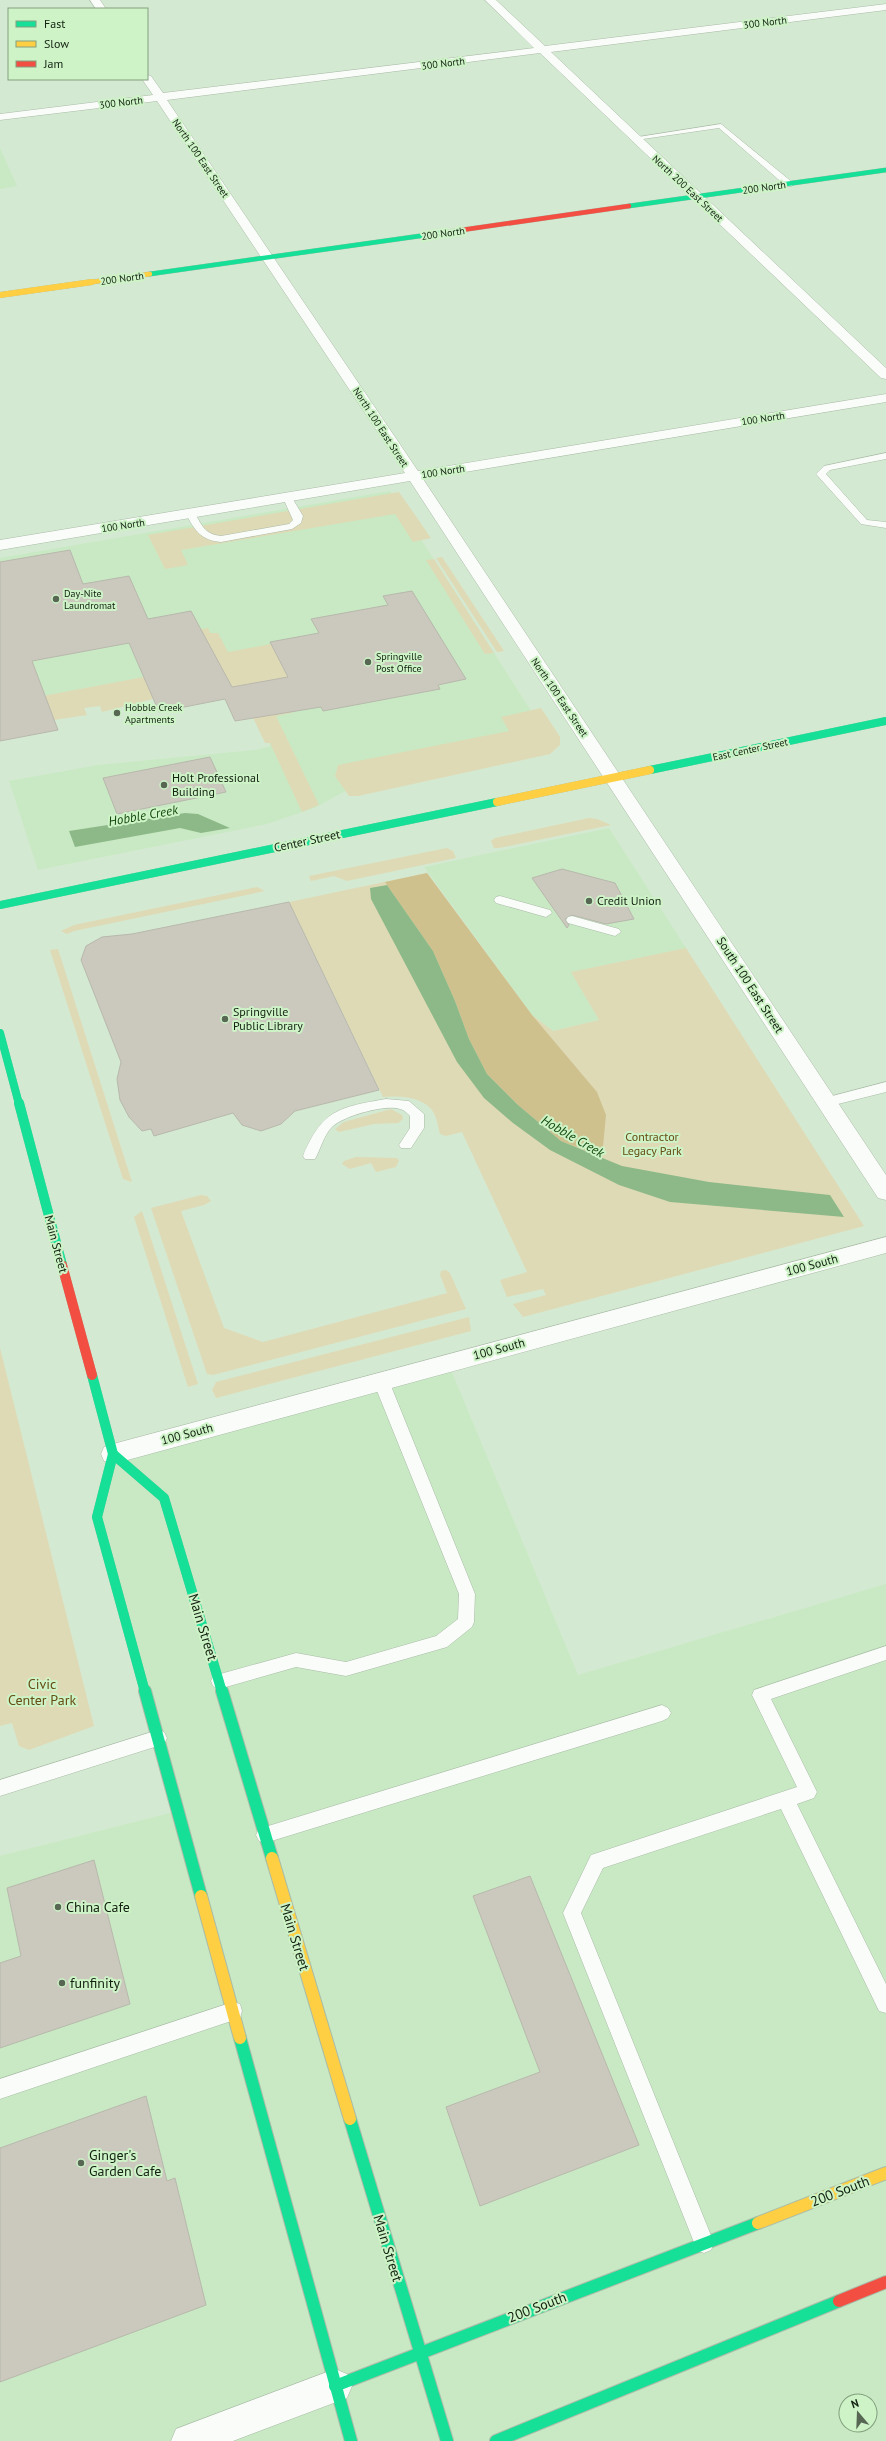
<svg xmlns="http://www.w3.org/2000/svg" width="886" height="2441" font-family="'PT Sans',sans-serif">
  <rect width="100%" height="100%" fill="#d4e9d1"/>
  <g fill="#c8e9c3" fill-rule="evenodd">
    <polygon points="0,148 17,186 0,189"/>
    <polygon points="390,491 551,742 368,779 314,808 267,824 38,870 9,781 98,765 255,750 271,746 238,660 0,704 0,667 114,646 0,627 0,558"/>
    <polygon points="609,828 686,948 572,972 599,1020 553,1031 532,1015 424,867"/>
    <path d="M 448,1363 L 578,1675 L 886,1584 L 886,2441 L 0,2441 L 0,1856 L 178,1811 L 97,1517 L 113,1454 ZM 846,2401 L 870,2401 L 870,2425 L 846,2425 Z"/>
  </g>
  <g fill="#dfdab6">
    <polygon points="399,492 431,538 413,542 395,514 181,550 188,565 165,569 148,535"/>
    <polygon points="442,557 504,651 497,652 436,558"/>
    <polygon points="434,559 494,653 485,654 426,560"/>
    <polygon points="208,628 210,633 218,633 228,652 271,644 302,704 295,712 276,716 319,805 302,812 270,743 265,743 238,686 200,693 149,689 153,699 102,712 100,706 84,708 87,715 54,720 32,698 149,676 135,642"/>
    <polygon points="541,708 560,737 560,745 550,754 358,796 349,796 335,776 338,765 509,731 501,717"/>
    <polygon points="589,818 597,819 611,825 499,848 494,848 491,841 495,838"/>
    <polygon points="447,848 453,851 456,858 347,881 334,876 311,881 309,876"/>
    <path d="M 427,873 L 532,1015 L 553,1031 L 599,1020 L 571,972 L 686,948 L 864,1226 L 523,1317 L 513,1304 L 546,1295 L 543,1289 L 507,1297 L 500,1280 L 527,1272 L 462,1132 L 446,1136 L 440,1134 C 438,1128 438,1123 436,1118 C 430,1097 401,1095 383,1097 L 289,902 Z"/>
    <polygon points="257,887 265,891 74,931 67,934 61,931 74,925"/>
    <polygon points="58,949 132,1182 123,1179 50,950"/>
    <polygon points="391,1109 402,1115 403,1119 398,1123 374,1124 339,1132 335,1129 344,1122"/>
    <polygon points="356,1157 396,1158 399,1160 396,1167 376,1172 371,1163 350,1169 342,1164 344,1161"/>
    <polygon points="201,1195 207,1196 211,1201 204,1205 181,1211 224,1328 263,1342 447,1293 440,1275 441,1271 446,1270 450,1273 466,1309 213,1375 207,1374 151,1208"/>
    <polygon points="142,1211 198,1384 188,1387 134,1217"/>
    <polygon points="469,1317 471,1331 216,1398 212,1390 216,1382"/>
    <polygon points="0,1348 94,1726 29,1750 19,1746 12,1723 0,1726"/>
  </g>
  <polygon fill="#cec18e" points="427,873 532,1015 597,1092 606,1115 602,1157 561,1141 518,1105 487,1074 469,1039 455,1001 433,951 385,882"/>
  <g fill="#8db988">
    <polygon points="185,813 198,814 230,828 201,833 180,828 75,847 69,831"/>
    <polygon points="387,885 433,951 455,1001 469,1039 487,1074 518,1105 561,1141 622,1166 709,1182 830,1195 844,1217 670,1202 619,1185 550,1150 513,1123 484,1098 457,1062 371,899 370,888"/>
  </g>
  <g fill="#cbc9be" stroke="#b8b8ac">
    <polygon points="70,550 83,584 129,576 148,619 191,611 232,687 288,677 270,642 319,633 311,619 388,605 383,596 412,591 466,679 438,685 440,689 323,711 321,707 235,721 225,699 159,712 129,643 32,661 58,730 0,741 0,562"/>
    <polygon points="210,757 226,792 117,814 103,778"/>
    <polygon points="562,869 615,883 634,919 606,924 572,915 565,919 569,925 567,928 532,878"/>
    <polygon points="289,902 379,1090 295,1111 281,1124 261,1131 242,1125 233,1113 154,1136 151,1129 142,1131 129,1117 120,1100 117,1079 121,1062 81,960 86,946 102,937 132,934"/>
    <polygon points="94,1860 130,2004 0,2048 0,1963 21,1956 7,1888"/>
    <polygon points="530,1876 639,2145 480,2206 446,2107 540,2072 473,1896"/>
    <polygon points="146,2096 167,2181 175,2178 206,2305 0,2382 0,2148"/>
  </g>
  <g fill="none" stroke-linecap="round" stroke-linejoin="round">
    <g stroke="#aabba8" stroke-width="1">
      <g id="lane">
        <polygon points="721,124 792,182 792,186 786,186 719,128 636,140 632,138"/>
        <polygon points="886,453 886,459 830,470 826,474 867,520 886,522 886,528 861,524 816,474 824,466"/>
        <path d="M 288,495 L 291,496 L 303,516 L 301,523 L 292,529 L 221,542 C 201,540 195,531 186,514 L 194,512 C 202,525 204,534 221,536 L 289,524 L 293,520 L 283,498 Z"/>
        <polygon points="500,896 550,910 552,913 546,917 496,903 494,900 496,897"/>
        <polygon points="572,916 619,929 621,932 615,936 568,923 566,920 568,917"/>
        <polygon points="886,1082 886,1092 826,1107 819,1102 821,1099"/>
        <path d="M 386,1099 L 409,1101 L 424,1114 L 424,1128 L 411,1148 L 401,1148 L 399,1145 L 410,1128 L 410,1116 C 407,1113 404,1110 400,1109 C 386,1104 343,1116 332,1127 C 323,1136 321,1149 315,1159 L 305,1159 L 303,1156 C 322,1110 339,1107 386,1099 Z"/>
        <polygon points="381,1375 386,1377 389,1381 475,1594 474,1622 472,1627 447,1647 346,1676 296,1667 219,1689 213,1686 211,1681 213,1676 296,1653 346,1662 436,1636 458,1619 459,1594 373,1381 376,1377"/>
        <polygon points="886,1646 886,1660 771,1699 817,1792 814,1798 797,1804 886,1984 886,2013 879,2011 781,1809 603,1868 581,1913 714,2243 711,2250 704,2253 697,2250 563,1913 591,1855 797,1787 752,1695 754,1690"/>
        <polygon points="662,1705 668,1708 671,1713 668,1718 662,1721 265,1843 259,1841 256,1835 259,1829 265,1827"/>
        <polygon points="158,1730 164,1732 167,1738 164,1744 0,1796 0,1780"/>
        <polygon points="233,2002 240,2004 242,2011 240,2018 0,2099 0,2079"/>
      </g>
    </g>
    <g stroke="#aabba8" stroke-width="1">
      <g id="street">
        <polygon points="90,0 100,0 106,9 96,9"/>
        <polygon points="485,0 496,0 545,46 886,4 886,10 551,52 886,368 886,379 881,378 540,53 167,100 418,471 886,394 886,402 423,479 886,1175 886,1200 878,1198 410,481 0,550 0,540 405,473 157,101 0,120 0,114 153,95 142,79 147,79 147,75 151,76 163,93 534,48"/>
        <polygon points="886,1237 886,1253 113,1464 104,1461 101,1454 104,1447 113,1444"/>
        <polygon points="335,2369 347,2374 352,2386 347,2398 233,2441 171,2441 176,2429"/>
      </g>
    </g>
    <g stroke="#aabba8" stroke-width="5">
      <g id="fast-far3">
        <polyline points="629,206 886,170"/>
        <polyline points="150,274 448,232"/>
      </g>
    </g>
    <g stroke="#aabba8" stroke-width="8">
      <g id="fast-far2">
        <polyline points="650,770 886,721"/>
        <polyline points="0,905 497,802"/>
        <polyline points="0,1033 19,1104"/>
      </g>
    </g>
    <g stroke="#aabba8" stroke-width="10">
      <g id="fast-far1">
        <polyline points="19,1103 62,1265"/>
        <polyline points="92,1375 113,1454 97,1517 145,1692"/>
        <polyline points="113,1454 164,1498 222,1692"/>
      </g>
    </g>
    <g stroke="#aabba8" stroke-width="14">
      <g id="fast">
        <polyline points="145,1691 201,1896"/>
        <polyline points="222,1691 272,1858"/>
        <polyline points="240,2038 351,2441"/>
        <polyline points="350,2119 447,2441"/>
        <polyline points="335,2386 758,2223"/>
        <polyline points="496,2441 839,2301"/>
      </g>
    </g>
    <g stroke="#aabba8" stroke-width="5">
      <polyline id="slow-far3" points="85,283 150,274"/>
    </g>
    <g stroke="#aabba8" stroke-width="6">
      <polyline id="slow-far2" points="0,295 92,282"/>
    </g>
    <g stroke="#aabba8" stroke-width="8">
      <polyline id="slow-far1" points="497,802 650,770"/>
    </g>
    <g stroke="#aabba8" stroke-width="14">
      <g id="slow">
        <polyline points="272,1858 350,2119"/>
        <polyline points="201,1896 240,2038"/>
        <polyline points="758,2223 886,2173"/>
      </g>
    </g>
    <g stroke="#aabba8" stroke-width="5">
      <polyline id="jam-far2" points="448,232 629,206"/>
    </g>
    <g stroke="#aabba8" stroke-width="10">
      <polyline id="jam-far1" points="62,1265 92,1375"/>
    </g>
    <g stroke="#aabba8" stroke-width="14">
      <polyline id="jam" points="839,2301 886,2282"/>
    </g>
    <use href="#lane" fill="#f9fcf8" fill-rule="evenodd"/>
    <use href="#street" fill="#f9fcf8" fill-rule="evenodd"/>
    <use href="#fast-far3" stroke="#16e098" stroke-width="4.5"/>
    <use href="#fast-far2" stroke="#16e098" stroke-width="8"/>
    <use href="#fast-far1" stroke="#16e098" stroke-width="10"/>
    <use href="#fast" stroke="#16e098" stroke-width="12"/>
    <use href="#slow-far3" stroke="#ffcf43" stroke-width="4.5"/>
    <use href="#slow-far2" stroke="#ffcf43" stroke-width="6"/>
    <use href="#slow-far1" stroke="#ffcf43" stroke-width="8"/>
    <use href="#slow" stroke="#ffcf43" stroke-width="12"/>
    <use href="#jam-far2" stroke="#f24e42" stroke-width="4.5"/>
    <use href="#jam-far1" stroke="#f24e42" stroke-width="10"/>
    <use href="#jam" stroke="#f24e42" stroke-width="12"/>
  </g>
  <g fill="#576754" stroke="#cdf3c7" stroke-width="1.5">
    <circle cx="56" cy="599" r="4"/>
    <circle cx="368" cy="662" r="4"/>
    <circle cx="117" cy="713" r="4"/>
    <circle cx="164" cy="785" r="4"/>
    <circle cx="589" cy="901" r="4"/>
    <circle cx="225" cy="1019" r="4"/>
    <circle cx="58" cy="1907" r="4"/>
    <circle cx="62" cy="1983" r="4"/>
    <circle cx="81" cy="2163" r="4"/>
  </g>
  <g text-anchor="middle" stroke-width="4" stroke-linejoin="round" paint-order="stroke">
    <g font-size="10" fill="#132111" stroke="#cdf3c7">
      <text transform="translate(765 22) rotate(-7)" y="4">300 North</text>
      <text transform="translate(443 63) rotate(-7)" y="4">300 North</text>
      <text transform="translate(121 102) rotate(-7)" y="4">300 North</text>
      <text transform="translate(201 158) rotate(56)" y="4">North 100 East Street</text>
      <text transform="translate(764 187) rotate(-8)" y="4">200 North</text>
      <text transform="translate(688 188) rotate(43)" y="4">North 200 East Street</text>
      <text transform="translate(443 233) rotate(-8)" y="4">200 North</text>
      <text transform="translate(122 278) rotate(-8)" y="4">200 North</text>
      <text transform="translate(763 418) rotate(-9)" y="4">100 North</text>
      <text transform="translate(381 427) rotate(57)" y="4">North 100 East Street</text>
      <text transform="translate(443 471) rotate(-9)" y="4">100 North</text>
      <text transform="translate(123 525) rotate(-9)" y="4">100 North</text>
      <text transform="translate(560 697) rotate(56)" y="4">North 100 East Street</text>
      <text transform="translate(750 749) rotate(-12)" y="4">East Center Street</text>
    </g>
    <g font-size="10" fill="#132111" stroke="#cdf3c7" text-anchor="start">
      <text x="64" y="597">Day-Nite<tspan x="64" dy="12">Laundromat</tspan></text>
      <text x="376" y="660">Springville<tspan x="376" dy="12">Post Office</tspan></text>
      <text x="125" y="711">Hobble Creek<tspan x="125" dy="12">Apartments</tspan></text>
    </g>
    <g font-size="12" fill="#132111" stroke="#cdf3c7" text-anchor="start">
      <text x="172" y="782">Holt Professional<tspan x="172" dy="14">Building</tspan></text>
      <text x="597" y="905">Credit Union</text>
      <text x="233" y="1016">Springville<tspan x="233" dy="14">Public Library</tspan></text>
    </g>
    <g font-size="12" fill="#132111" stroke="#cdf3c7">
      <text transform="translate(307 841) rotate(-12)" y="4">Center Street</text>
      <text transform="translate(750 985) rotate(57)" y="4">South 100 East Street</text>
      <text transform="translate(56 1244) rotate(75)" y="4">Main Street</text>
      <text transform="translate(812 1265) rotate(-15)" y="4">100 South</text>
      <text transform="translate(499 1349) rotate(-15)" y="4">100 South</text>
      <text transform="translate(187 1434) rotate(-15)" y="4">100 South</text>
    </g>
    <g font-size="12" fill="#674c13" stroke="#cdf3c7">
      <text x="652" y="1141">Contractor<tspan x="652" dy="14">Legacy Park</tspan></text>
    </g>
    <g font-size="13" font-style="italic" fill="#13490c" stroke="#cdf3c7">
      <text transform="translate(143 815) rotate(-10)" y="5">Hobble Creek</text>
      <text transform="translate(573 1136) rotate(30)" y="5">Hobble Creek</text>
    </g>
    <g font-size="14" fill="#132111" stroke="#cdf3c7">
      <text transform="translate(203 1627) rotate(73)" y="5">Main Street</text>
      <text transform="translate(295 1937) rotate(73)" y="5">Main Street</text>
      <text transform="translate(840 2191) rotate(-21)" y="5">200 South</text>
      <text transform="translate(388 2248) rotate(73)" y="5">Main Street</text>
      <text transform="translate(537 2307) rotate(-21)" y="5">200 South</text>
    </g>
    <g font-size="14" fill="#674c13" stroke="#cdf3c7">
      <text x="42" y="1689">Civic<tspan x="42" dy="16">Center Park</tspan></text>
    </g>
    <g font-size="14" fill="#132111" stroke="#cdf3c7" text-anchor="start">
      <text x="66" y="1912">China Cafe</text>
      <text x="70" y="1988">funfinity</text>
      <text x="89" y="2160">Ginger's<tspan x="89" dy="16">Garden Cafe</tspan></text>
    </g>
  </g>
  <rect x="8" y="8" width="140" height="72" fill="#cdf3c7" stroke="#839f7e"/>
  <rect x="16" y="21" width="20" height="6" fill="#16e098" stroke="#839f7e"/>
  <text x="44" y="28" font-size="12" fill="#132111">Fast</text>
  <rect x="16" y="41" width="20" height="6" fill="#ffcf43" stroke="#839f7e"/>
  <text x="44" y="48" font-size="12" fill="#132111">Slow</text>
  <rect x="16" y="61" width="20" height="6" fill="#f24e42" stroke="#839f7e"/>
  <text x="44" y="68" font-size="12" fill="#132111">Jam</text>
  <g transform="translate(858 2413) rotate(341)"><circle r="19" fill="#cdf3c7" stroke="#839f7e"/>
  <path d="M0-3L7 15L0 10L-7 15Z" fill="#576754"/>
  <text y="-6" font-size="11" font-weight="bold" text-anchor="middle" fill="#132111">N</text>
  </g>
</svg>
